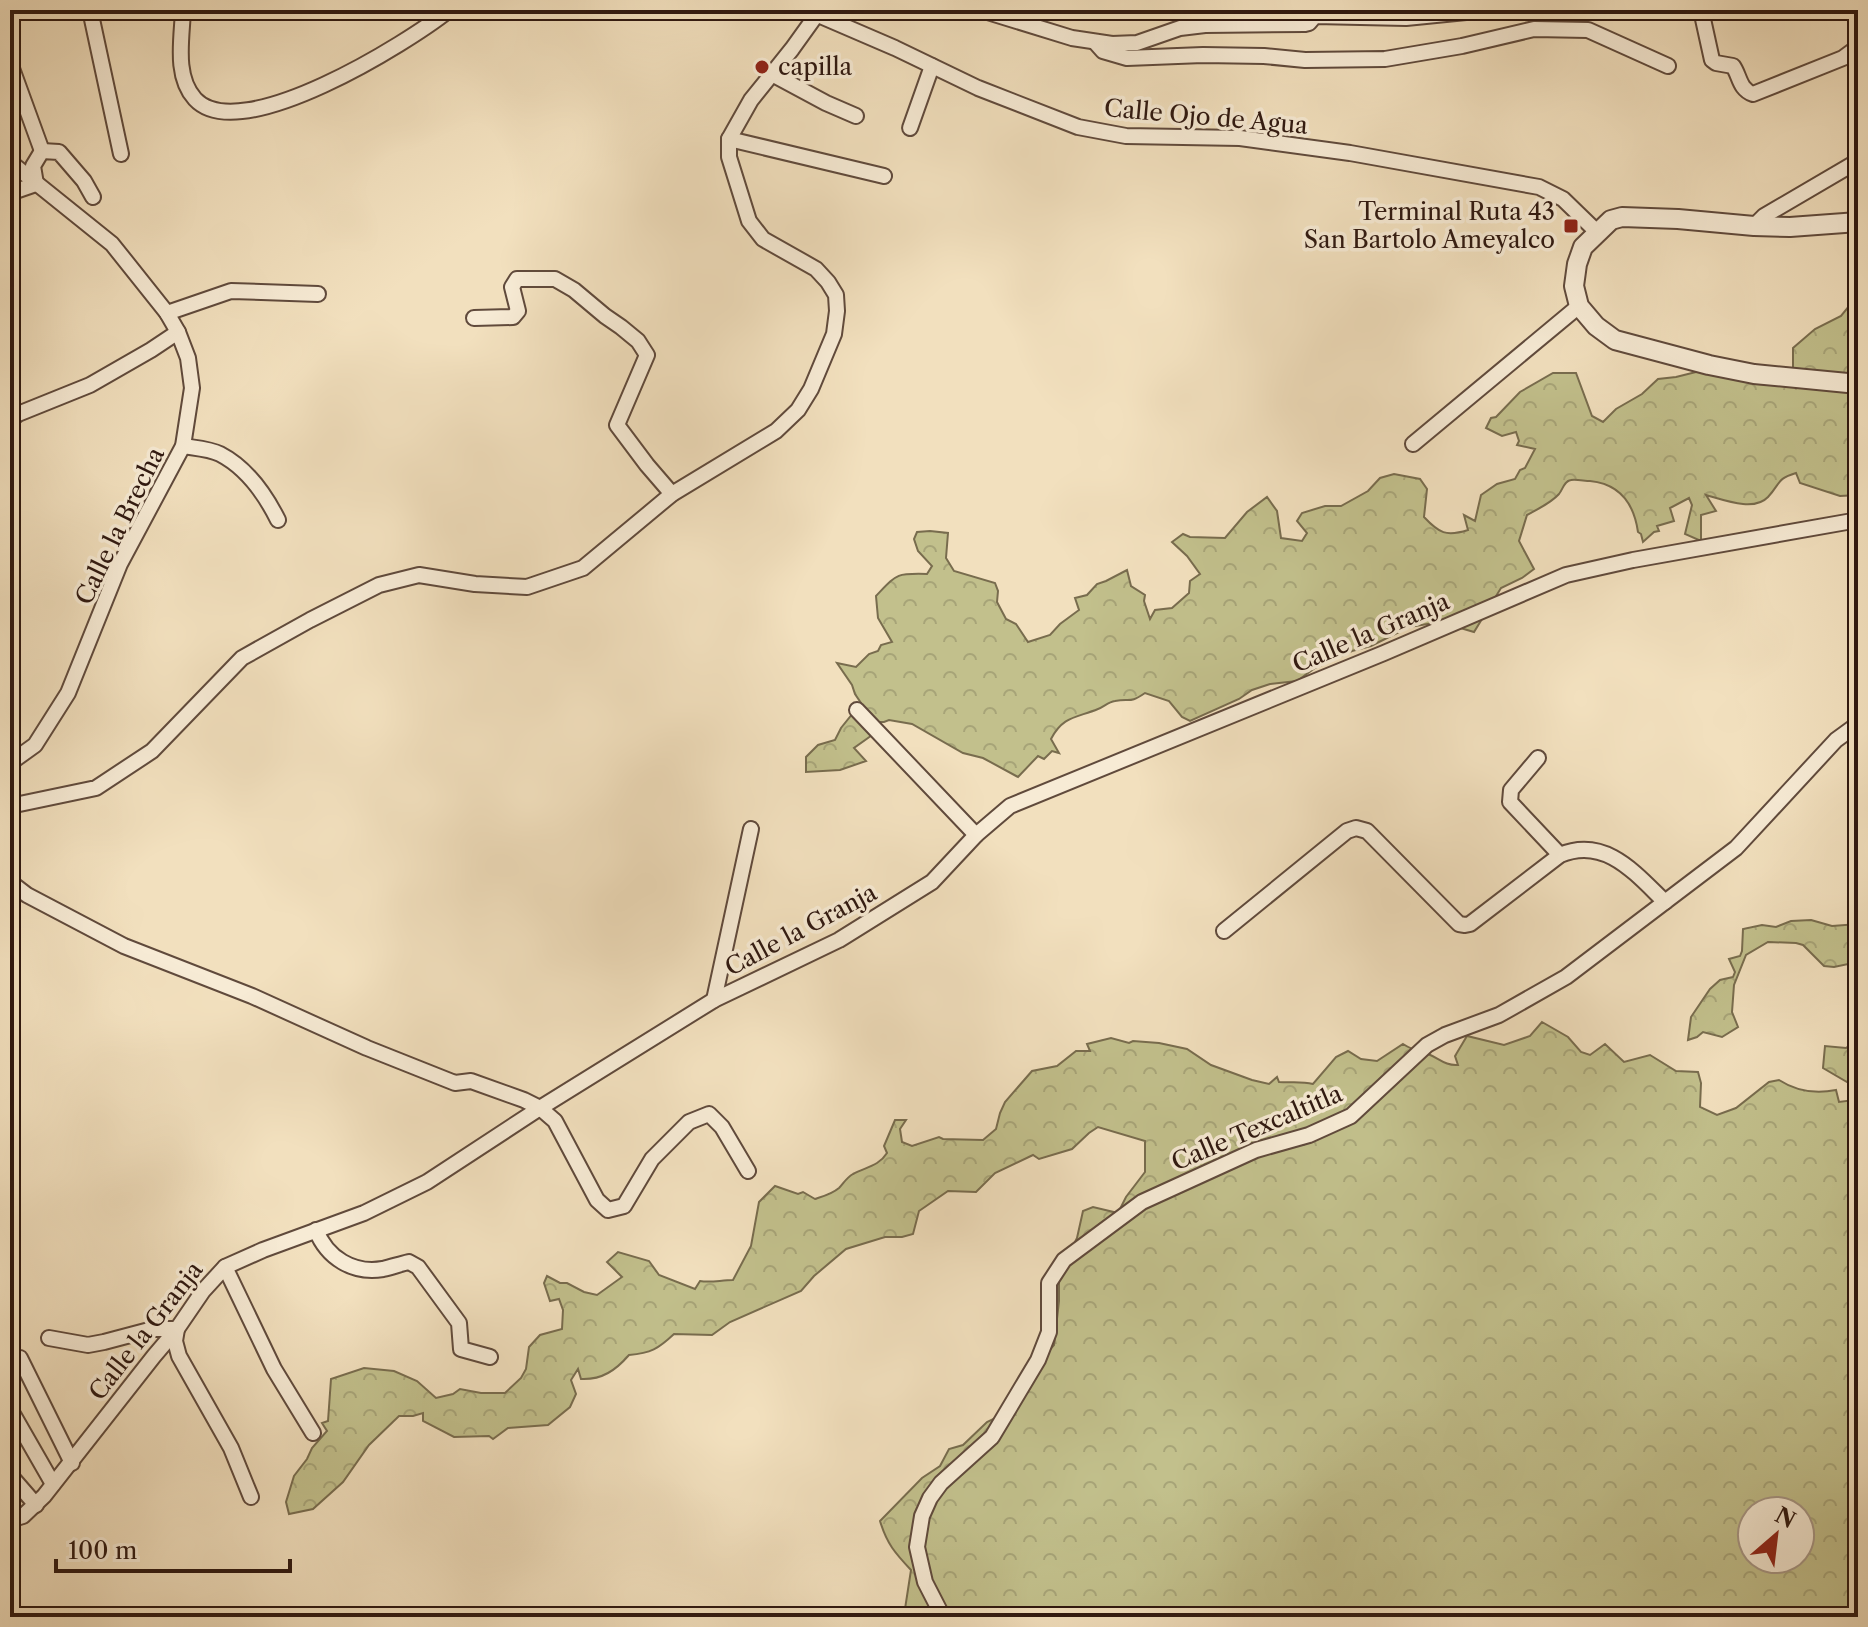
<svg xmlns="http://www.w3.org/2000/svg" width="1868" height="1627" font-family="'Libre Caslon Text',serif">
  <defs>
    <pattern id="forest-crowns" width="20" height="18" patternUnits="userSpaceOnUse" patternTransform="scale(2)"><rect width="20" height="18" fill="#c2c08c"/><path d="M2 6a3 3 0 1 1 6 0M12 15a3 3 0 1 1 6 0" fill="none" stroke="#a7a478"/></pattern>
  </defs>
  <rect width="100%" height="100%" fill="#f2e0be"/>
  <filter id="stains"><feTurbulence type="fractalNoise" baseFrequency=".0025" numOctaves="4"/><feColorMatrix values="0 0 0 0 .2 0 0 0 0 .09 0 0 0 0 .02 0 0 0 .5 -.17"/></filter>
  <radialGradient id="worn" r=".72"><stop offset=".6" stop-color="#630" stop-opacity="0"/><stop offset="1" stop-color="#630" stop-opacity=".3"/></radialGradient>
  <g fill="url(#forest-crowns)" stroke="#786c4e" stroke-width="2" fill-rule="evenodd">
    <path d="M 1858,295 L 1858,495 L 1840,496 L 1800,483 L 1796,473 C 1776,479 1781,483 1768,497 C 1754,512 1724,500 1706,495 L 1716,511 L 1701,515 L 1701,541 L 1685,534 L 1692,505 L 1689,498 L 1670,508 L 1674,521 L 1657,526 L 1659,531 L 1654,532 L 1643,542 L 1641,534 L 1638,532 C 1634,504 1620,484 1590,481 C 1585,481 1576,479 1571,480 C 1564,481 1563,489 1559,494 C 1551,503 1538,509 1527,515 L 1519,541 L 1534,569 L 1522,578 L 1501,588 L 1474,632 L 1440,622 L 1409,627 L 1371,646 L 1352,651 L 1315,668 L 1297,681 L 1270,684 L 1252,690 L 1239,699 L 1190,721 L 1182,717 L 1169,701 L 1145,693 C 1129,704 1131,698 1115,701 C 1108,702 1104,707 1098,709 C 1076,718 1063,716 1051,739 L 1059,753 L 1052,751 L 1044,759 L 1038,756 L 1018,777 L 983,758 L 963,753 L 912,724 L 889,720 L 884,722 L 869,722 L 875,733 L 854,748 L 866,761 L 840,770 L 806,772 L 806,757 L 818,745 L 835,740 L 841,728 L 861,703 L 855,694 L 852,685 L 837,663 L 856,667 L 869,654 L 878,651 L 881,645 L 892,642 L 878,618 L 876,596 C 897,574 896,573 927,574 L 932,566 L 918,551 L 914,539 L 917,532 L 930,531 L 948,533 L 946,558 L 954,571 L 995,583 L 998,591 L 997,602 L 1006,619 L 1016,624 L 1028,642 L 1050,635 L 1060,624 L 1079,610 L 1075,598 L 1087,595 L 1097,584 L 1106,581 L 1127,570 L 1131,586 L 1145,595 L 1144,601 L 1150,619 L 1155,610 L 1172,608 L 1189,593 L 1190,581 L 1200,574 L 1187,556 L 1172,542 L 1183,534 L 1190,537 L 1225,538 L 1247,512 L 1267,497 L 1277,511 L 1281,538 L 1302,541 L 1307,533 L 1297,521 L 1302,513 L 1325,506 L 1341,506 L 1368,491 L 1380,478 L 1394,474 L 1420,479 L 1427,489 L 1424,517 C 1439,533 1446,537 1468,530 L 1464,515 L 1475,521 L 1481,495 L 1497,484 L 1515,479 L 1520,470 L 1525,468 L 1535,449 L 1517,445 L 1519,441 L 1516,432 L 1502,436 L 1486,428 L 1491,418 L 1496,417 L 1520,392 L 1553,373 L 1576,373 L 1592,416 L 1603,422 L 1616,409 L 1642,394 L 1658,379 L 1676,377 L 1720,366 L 1779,383 L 1793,367 L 1793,348 L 1815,329 L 1841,316 Z"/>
    <polygon points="1811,920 1832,926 1858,924 1858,962 1834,967 1824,966 1803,945 1796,943 1768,942 1746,955 1734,985 1732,1012 1738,1027 1722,1037 1703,1032 1697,1037 1688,1040 1691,1017 1710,989 1720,980 1733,977 1735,972 1729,959 1740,956 1742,951 1743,929 1762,925 1776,927 1791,921"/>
    <path d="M 1542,1022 L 1568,1037 L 1581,1052 L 1590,1055 L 1605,1044 L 1624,1062 L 1650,1055 L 1676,1071 L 1698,1072 L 1701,1083 L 1700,1107 L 1717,1115 L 1736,1108 L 1769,1082 L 1779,1080 C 1796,1091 1816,1094 1836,1090 L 1839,1102 L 1854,1100 L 1858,1108 L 1858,1617 L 900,1617 L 905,1609 L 911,1570 C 895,1553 887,1544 880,1521 L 922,1478 L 940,1466 L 949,1449 L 963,1445 L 987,1422 L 1008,1412 L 1025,1378 L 1054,1345 L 1059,1301 L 1059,1274 L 1077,1238 L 1083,1211 L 1093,1207 L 1118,1213 L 1126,1197 L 1145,1172 L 1145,1141 L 1098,1127 L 1089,1133 L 1072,1149 L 1039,1159 L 1033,1155 L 995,1173 L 976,1192 L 948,1191 L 919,1211 L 913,1234 L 902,1237 L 885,1237 L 846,1249 L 814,1276 L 801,1291 L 730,1322 L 712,1335 L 674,1334 C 658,1349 651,1353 629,1355 C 616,1370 602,1380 581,1379 L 578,1369 L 571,1380 L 576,1394 L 570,1407 L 548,1425 L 508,1428 L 493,1439 L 489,1436 L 454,1437 L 423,1421 L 423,1413 L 413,1416 L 399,1416 L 369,1445 L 343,1482 L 313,1509 L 289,1514 L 286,1502 L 294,1476 L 307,1459 L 312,1448 L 327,1431 L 322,1423 L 328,1421 L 331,1379 L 364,1368 L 394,1371 L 417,1381 L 436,1398 L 453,1394 L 460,1389 L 481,1393 L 505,1393 L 521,1378 L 526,1369 L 529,1347 L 540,1335 L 562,1329 L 563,1310 L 559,1299 L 550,1301 L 544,1283 L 547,1276 L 560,1283 L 567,1283 L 584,1292 L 597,1295 L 622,1277 L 607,1262 L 618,1252 L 649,1261 L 659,1275 L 695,1289 L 700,1281 C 711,1283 721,1280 733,1280 L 751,1246 L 759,1202 L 775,1186 L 798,1194 L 803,1192 L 815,1199 C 824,1196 832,1194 839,1188 C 844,1183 846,1178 853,1174 C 866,1167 879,1166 887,1153 L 884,1146 L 895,1120 L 906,1120 L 900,1129 L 902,1142 L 912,1146 L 939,1137 L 943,1139 L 983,1140 L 996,1129 L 1000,1113 L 1005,1102 L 1032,1071 L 1057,1066 L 1076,1051 L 1090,1051 L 1087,1044 L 1111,1038 L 1129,1043 L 1133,1041 L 1159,1043 L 1187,1049 L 1211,1065 L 1252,1080 L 1269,1084 L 1277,1077 L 1279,1082 C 1291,1083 1301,1081 1313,1084 L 1336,1057 L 1348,1051 L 1361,1059 L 1377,1061 L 1403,1044 C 1412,1050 1418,1051 1428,1054 C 1439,1058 1445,1066 1458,1065 L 1455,1056 L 1467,1036 L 1504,1045 L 1530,1036 ZM 1752,1511 L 1800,1511 L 1800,1559 L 1752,1559 Z"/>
    <polygon points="1858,1039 1858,1071 1847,1082 1823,1068 1825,1046 1846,1048"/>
  </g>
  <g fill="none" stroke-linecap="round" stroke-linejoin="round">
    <g stroke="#604a3c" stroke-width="18">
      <g id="minor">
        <polyline points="90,10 121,154"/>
        <path d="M 183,10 C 182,38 174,76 195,99 C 240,148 409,42 449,10"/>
        <polyline points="981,10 1072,38 1112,44 1137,43 1180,28 1205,25 1305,24 1309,23 1315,16 1406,18 1486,10"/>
        <path d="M 1701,10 L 1712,60 L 1716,63 L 1733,66 C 1740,76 1739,89 1753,94 L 1843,58 L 1858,47"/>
        <polyline points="816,14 895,48 978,88 1078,127 1126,136 1240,138 1350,153 1539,187 1563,199 1597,232"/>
        <polyline points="1095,42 1103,51 1127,58 1203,55 1264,56 1305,60 1385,59 1462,46 1534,29 1588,30 1668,66"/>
        <polyline points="10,63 42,151"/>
        <polyline points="772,74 826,103 856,116"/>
        <polyline points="910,128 932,66"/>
        <polyline points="729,139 884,176"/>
        <polyline points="10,162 112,244 167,313 178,332 188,358 192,388 183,446 120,564 68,693 35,745 10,763"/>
        <polyline points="10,193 36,184 33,166 42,151 59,152 84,181 93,197"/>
        <polyline points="1754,226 1764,216 1858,161"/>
        <polyline points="167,313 231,291 318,294"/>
        <polyline points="474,318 513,317 518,311 512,287 517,279 555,279 574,290 605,316 621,327 638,341 647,355 617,425 647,465 672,494"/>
        <polyline points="10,420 18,414 90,385 151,350 178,332"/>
        <polyline points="1413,444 1579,306"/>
        <path d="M 183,446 C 195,448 210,449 220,454 C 247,468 265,494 278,520"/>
        <polyline points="857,710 976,835"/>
        <polyline points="1538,758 1511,790 1510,802 1560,855"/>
        <polyline points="10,806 96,788 152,751 242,658 310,620 379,585 419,575 475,584 527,587 583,568 672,494 776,431 798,410 811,389 834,334 837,311 836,295 828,282 816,269 763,239 749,221 729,157 729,139 751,100 792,49 820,10"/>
        <polyline points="10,882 27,895 124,946 252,996 367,1048 455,1083 471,1081 524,1100 540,1108 555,1121 597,1200 608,1210 624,1206 652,1159 689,1122 709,1114 722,1127 748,1171"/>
        <path d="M 1224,931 L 1347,831 L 1356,828 L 1367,831 L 1459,924 L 1465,925 L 1470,924 L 1560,855 C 1605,836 1635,873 1665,902"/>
        <polyline points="714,1000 751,829"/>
        <path d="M 316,1230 C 327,1258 353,1274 383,1269 C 392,1267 400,1264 409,1262 L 418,1267 L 459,1323 L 461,1349 L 490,1357"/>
        <polyline points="225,1267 274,1369 313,1433"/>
        <polyline points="49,1338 88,1345 104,1342 153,1329 177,1329 175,1341 179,1356 231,1448 251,1497"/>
        <polyline points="20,1358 72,1463"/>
        <polyline points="10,1409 53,1484"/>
        <polyline points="10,1475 36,1505"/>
        <polyline points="10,1520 23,1516 44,1496 154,1356 177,1329 203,1291 225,1267 263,1250 364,1213 427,1182 540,1108 714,1000 839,940 932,882 976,835 1010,806 1384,653 1566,575 1633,560 1858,520"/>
        <polyline points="943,1617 925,1582 917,1547 922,1516 930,1498 941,1483 992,1437 1038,1360 1049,1332 1049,1283 1064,1260 1142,1202 1256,1150 1309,1135 1351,1116 1427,1045 1445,1035 1499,1015 1566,977 1736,848 1836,740 1858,724"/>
      </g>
    </g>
    <g stroke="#604a3c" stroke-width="22">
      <polyline id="tertiary" points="1858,222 1790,227 1754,226 1678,219 1622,217 1611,220 1583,247 1577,264 1574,286 1579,306 1596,326 1615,340 1709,365 1754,374 1858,384"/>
    </g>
    <use href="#minor" stroke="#f7ebd5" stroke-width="14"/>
    <use href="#tertiary" stroke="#f7ebd5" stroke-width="18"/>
  </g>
  <g fill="#8f2418" stroke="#f7ebd5" stroke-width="3">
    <circle cx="762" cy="67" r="8"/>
    <rect x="1563" y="218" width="16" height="16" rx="4"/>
  </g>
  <g text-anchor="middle" stroke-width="7" stroke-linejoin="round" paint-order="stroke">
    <g font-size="24" fill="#2f1810" stroke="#f7ebd5" text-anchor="start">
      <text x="778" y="75">capilla</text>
      <text x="1555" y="220" text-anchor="end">Terminal Ruta 43<tspan x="1555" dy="28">San Bartolo Ameyalco</tspan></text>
    </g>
    <g font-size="24" fill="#2f1810" stroke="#f7ebd5">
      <text transform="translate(1206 117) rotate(5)" y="8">Calle Ojo de Agua</text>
      <text transform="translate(120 526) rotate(-64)" y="8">Calle la Brecha</text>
      <text transform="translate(1371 633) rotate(-23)" y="8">Calle la Granja</text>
      <text transform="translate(801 930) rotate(-28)" y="8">Calle la Granja</text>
      <text transform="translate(1257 1128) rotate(-23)" y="8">Calle Texcaltitla</text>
      <text transform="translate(146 1331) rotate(-52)" y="8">Calle la Granja</text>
    </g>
  </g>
  <rect width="1868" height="1627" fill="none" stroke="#f2e0be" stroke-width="40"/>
  <rect x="12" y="12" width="1844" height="1603" fill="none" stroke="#2f1810" stroke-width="4"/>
  <rect x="20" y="20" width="1828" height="1587" fill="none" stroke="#2f1810" stroke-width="2"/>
  <g transform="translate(1776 1535) rotate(28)"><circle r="38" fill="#f7ebd5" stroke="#a79786" stroke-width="2"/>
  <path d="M0-6L14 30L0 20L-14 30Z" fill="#8f2418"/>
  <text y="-12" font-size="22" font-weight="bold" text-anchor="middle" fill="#2f1810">N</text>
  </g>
  <path d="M56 1559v12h234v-12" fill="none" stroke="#2f1810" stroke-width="4"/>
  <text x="68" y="1559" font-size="24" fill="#2f1810" stroke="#f7ebd5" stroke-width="6" paint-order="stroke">100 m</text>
  <rect width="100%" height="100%" filter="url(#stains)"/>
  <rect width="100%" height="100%" fill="url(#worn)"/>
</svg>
